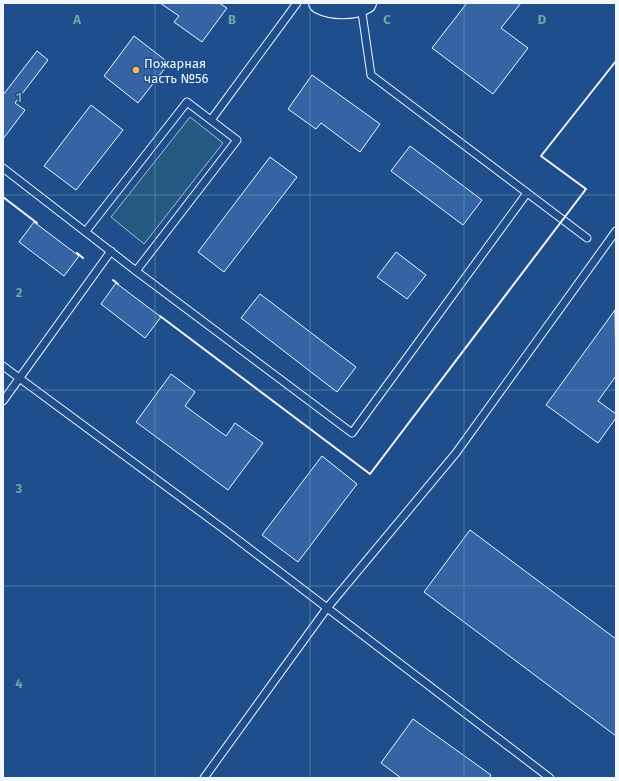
<svg xmlns="http://www.w3.org/2000/svg" width="619" height="781" font-family="'Fira Sans',sans-serif">
  <rect width="100%" height="100%" fill="#1f4e8c"/>
  <polygon fill="#245a82" stroke="#a8bbd7" points="190,117 223,143 144,244 111,217"/>
  <g fill="#3563a3" stroke="#f2f6ff">
    <polygon points="160,3 219,3 227,8 202,42 174,22 179,16"/>
    <polygon points="467,3 521,3 501,28 528,48 493,94 432,48"/>
    <polygon points="134,36 169,63 138,103 104,76"/>
    <polygon points="37,51 48,60 15,103 25,110 3,139 3,95"/>
    <polygon points="312,75 380,124 360,152 321,123 316,129 288,109"/>
    <polygon points="91,105 123,130 76,190 44,166"/>
    <polygon points="410,146 482,200 463,225 391,171"/>
    <polygon points="270,157 297,177 224,272 198,252"/>
    <polygon points="34,222 79,256 64,276 19,242"/>
    <polygon points="396,252 426,275 407,299 377,277"/>
    <polygon points="116,283 161,317 145,338 101,304"/>
    <polygon points="260,294 356,367 337,392 241,318"/>
    <polygon points="615,310 616,376 598,401 616,414 616,418 598,443 546,405"/>
    <polygon points="171,374 195,392 185,406 226,436 235,423 263,443 228,490 136,422"/>
    <polygon points="322,456 357,484 298,562 262,535"/>
    <polygon points="470,530 616,639 616,736 424,592"/>
    <polygon points="413,719 491,775 489,778 401,778 381,763"/>
  </g>
  <g fill="none" stroke-linecap="round" stroke-linejoin="round">
    <g stroke="#f2f6ff" stroke-width="9">
      <g id="lane">
        <polyline points="361,6 371,75 587,238"/>
        <polyline points="211,120 297,3"/>
        <polyline points="3,168 136,271 352,433 527,193"/>
        <polyline points="86,231 187,102 237,140 136,271"/>
        <polyline points="3,366 221,527 550,778"/>
        <polyline points="3,401 111,251"/>
        <polyline points="204,778 327,608 456,453 616,231"/>
      </g>
    </g>
    <g stroke="#f2f6ff" stroke-width="22">
      <path id="secondary" d="M 319,3 C 332,10 353,10 366,3"/>
    </g>
    <use href="#lane" stroke="#1f4e8c" stroke-width="7"/>
    <use href="#secondary" stroke="#1f4e8c" stroke-width="20"/>
    <g stroke="#f2f6ff" stroke-width="2">
      <polyline points="3,197 37,223"/>
      <polyline points="77,253 83,258"/>
      <polyline points="113,280 118,284"/>
      <polyline points="160,316 370,474 586,189 541,156 616,61"/>
    </g>
  </g>
  <path fill="none" stroke="#6aa9a8" stroke-width="1" stroke-opacity="0.55" d="M 155,3 L 155,778M 310,3 L 310,778M 464,3 L 464,778M 3,195 L 616,195M 3,390 L 616,390M 3,586 L 616,586"/>
  <circle fill="#ffb74d" stroke="#1f4e8c" stroke-width="1.5" cx="136" cy="70" r="4"/>
  <g text-anchor="middle" stroke-width="3" stroke-linejoin="round" paint-order="stroke">
    <g font-size="13" fill="#f2f6ff" stroke="#1f4e8c" text-anchor="start">
      <text x="144" y="68">Пожарная<tspan x="144" dy="15">часть №56</tspan></text>
    </g>
  </g>
  <g font-size="13" text-anchor="middle" font-weight="bold" fill="#6aa9a8" stroke="#1f4e8c" stroke-width="3" stroke-linejoin="round" paint-order="stroke">
    <text x="77" y="24">A</text>
    <text x="232" y="24">B</text>
    <text x="387" y="24">C</text>
    <text x="542" y="24">D</text>
    <text x="19" y="102">1</text>
    <text x="19" y="297">2</text>
    <text x="19" y="493">3</text>
    <text x="19" y="688">4</text>
  </g>
  <rect width="619" height="781" fill="none" stroke="#f2f6ff" stroke-width="8"/>
</svg>
